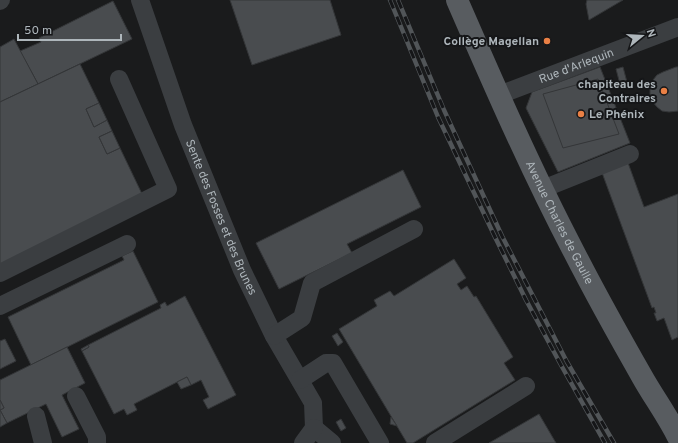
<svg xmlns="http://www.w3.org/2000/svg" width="678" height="443" font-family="Overpass,sans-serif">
  <rect width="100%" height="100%" fill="#1a1b1c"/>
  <g fill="#494c4f" stroke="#343638">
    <polygon points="230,0 330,0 341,35 252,65"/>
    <polygon points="587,0 623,0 589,20 586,4"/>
    <polygon points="113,1 132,39 38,84 20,51 41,42 39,38"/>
    <polygon points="14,39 38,84 0,102 0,47"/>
    <polygon points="80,64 99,103 86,109 94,127 107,120 112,131 99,137 107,154 120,148 143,196 0,266 0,102"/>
    <polygon points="600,67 630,143 558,172 526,108 532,92"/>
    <polygon points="623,67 628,86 621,88 616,69"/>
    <polygon points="676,67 678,67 678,111 669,112 662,111 657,107 652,101 650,94 650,87 653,80 657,75 663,72"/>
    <polygon points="598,79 619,134 563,148 543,94"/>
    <polygon points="99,103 107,120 94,127 86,109"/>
    <polygon points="112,131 120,148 107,154 99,137"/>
    <polygon points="627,160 644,207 678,194 678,337 672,340 664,318 657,321 654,313 656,313 654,307 652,308 601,170"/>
    <polygon points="403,170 421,207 347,244 352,253 279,289 256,243"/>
    <polygon points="133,251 158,302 31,365 8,317 124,260 122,256"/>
    <polygon points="454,259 466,278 457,284 461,290 467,286 474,297 476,296 513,357 504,363 515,380 413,443 407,443 339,329 377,306 374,300 390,291 394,296"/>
    <polygon points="185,296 236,395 208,409 203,400 209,397 201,380 191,385 187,377 134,404 137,410 127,415 124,409 114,414 82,351 89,347 88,345 161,308 160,305 165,302 167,306"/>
    <polygon points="337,333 343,342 338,346 332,336"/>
    <polygon points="5,339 16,361 0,369 0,341"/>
    <polygon points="88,345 89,347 82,351 81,349"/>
    <polygon points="67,347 85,383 62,395 79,429 62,437 46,404 7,423 0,410 4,408 0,400 0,380"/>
    <polygon points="187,377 191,385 181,389 177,382"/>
    <polygon points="0,400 4,408 0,410 7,423 0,427"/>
    <polygon points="539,414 556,443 489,443"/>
    <polygon points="391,417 397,426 390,424"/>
    <polygon points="341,419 346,428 341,431 336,422"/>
  </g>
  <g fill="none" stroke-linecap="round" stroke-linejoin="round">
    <g stroke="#3b3e41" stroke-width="18">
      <path id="s1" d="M 140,0 L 183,125 L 242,270 L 274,336 L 313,403 L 314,428"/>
      <polyline points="0,1 1,0"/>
      <path id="s2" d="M 498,96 L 507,92 L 678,27"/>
      <polyline points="550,186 630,154"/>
      <polyline points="0,273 168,189 119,79"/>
      <polyline points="0,306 127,244"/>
      <polyline points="274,336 302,318 312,283 414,229"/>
      <polyline points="300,380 326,363 333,363 380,443"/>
      <polyline points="76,396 97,437 97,443"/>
      <polyline points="36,416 43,443"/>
      <polyline points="314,428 332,443"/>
      <polyline points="303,443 314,428"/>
      <polyline points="435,443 526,386"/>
    </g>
    <path stroke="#585c60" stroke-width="22" id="s3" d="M 457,0 C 494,85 531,170 574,252 C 596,295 620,338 644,380 C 655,399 668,417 678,437"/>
    <g stroke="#515558" stroke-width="4.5">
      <g id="rail">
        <polyline points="390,0 438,117 495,237 526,300 561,365 605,443"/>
        <polyline points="398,0 444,110 502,236 567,362 614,443"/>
      </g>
    </g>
    <use href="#rail" stroke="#151618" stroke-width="3" stroke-dasharray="9" stroke-linecap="butt"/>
  </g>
  <g fill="#ea8045" stroke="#151618" stroke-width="1.5">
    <circle cx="547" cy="41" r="4"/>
    <circle cx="664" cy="91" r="4"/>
    <circle cx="581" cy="114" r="4"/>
  </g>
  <g text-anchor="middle" stroke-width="4" stroke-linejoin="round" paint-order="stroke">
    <g font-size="12" font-weight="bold" fill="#aeb6bb" stroke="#151618" text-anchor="end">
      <text x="539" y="45">Collège Magellan</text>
      <text x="656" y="88">chapiteau des<tspan x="656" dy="14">Contraires</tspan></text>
      <text x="589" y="118" text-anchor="start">Le Phénix</text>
    </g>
    <g font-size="12" fill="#aeb6bb" stroke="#151618">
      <text dy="4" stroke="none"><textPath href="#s2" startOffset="84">Rue d'Arlequin</textPath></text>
      <text dy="4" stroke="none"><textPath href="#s1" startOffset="232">Sente des Fosses et des Brunes</textPath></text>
      <text dy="4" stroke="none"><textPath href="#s3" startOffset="245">Avenue Charles de Gaulle</textPath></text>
    </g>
  </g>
  <g transform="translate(642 36) rotate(72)" stroke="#151618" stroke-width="3" paint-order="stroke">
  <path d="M0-3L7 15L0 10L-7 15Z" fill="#aeb6bb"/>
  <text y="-6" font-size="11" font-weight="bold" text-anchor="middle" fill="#aeb6bb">N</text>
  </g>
  <path d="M18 34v6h103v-6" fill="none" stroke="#aeb6bb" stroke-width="2"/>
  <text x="24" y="34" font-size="12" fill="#aeb6bb" stroke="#151618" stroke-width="3" paint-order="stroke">50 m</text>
</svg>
